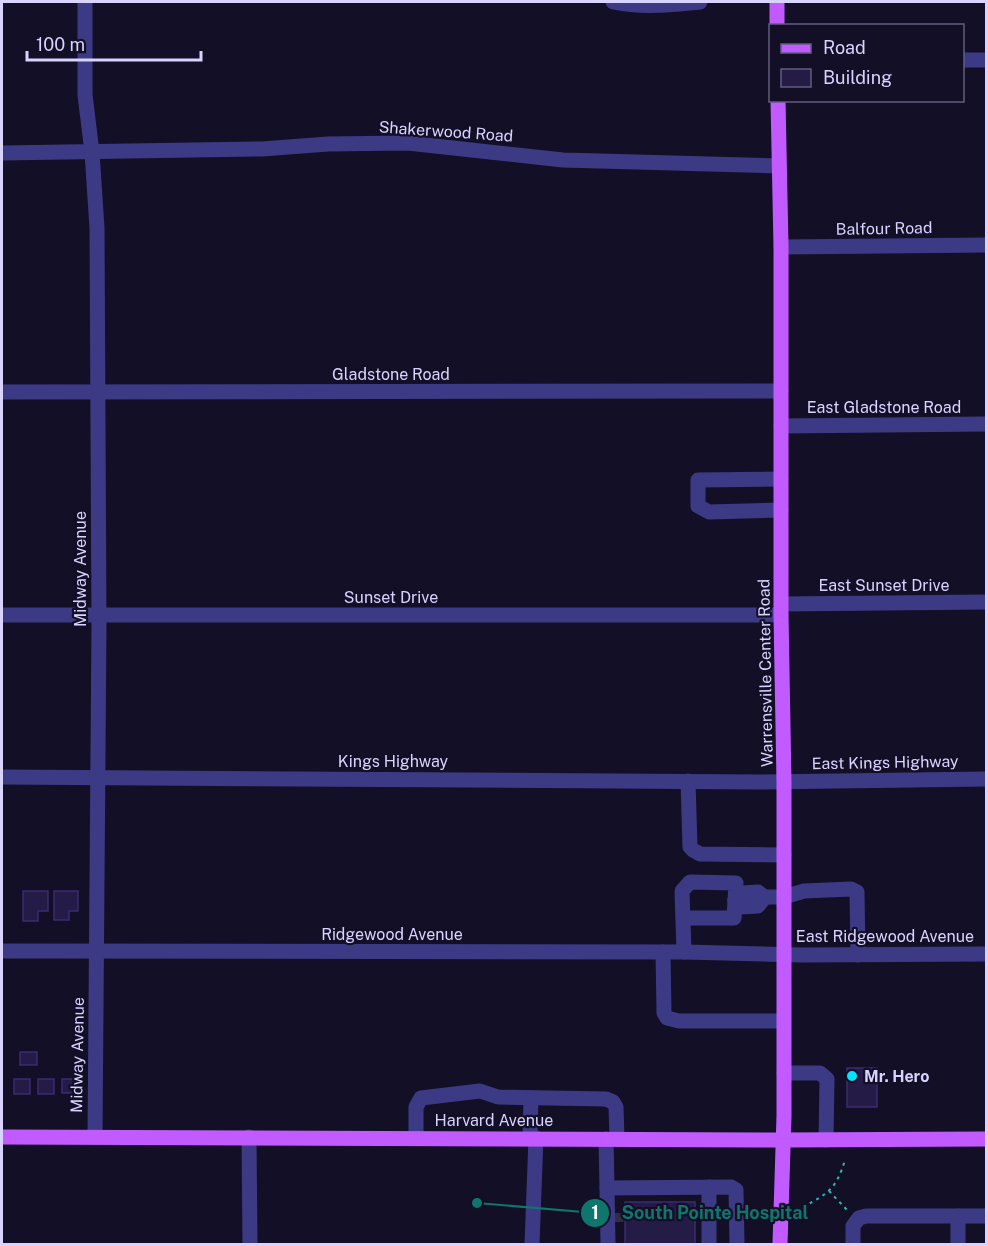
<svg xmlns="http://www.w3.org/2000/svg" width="988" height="1246" font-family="'Public Sans',sans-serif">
  <rect width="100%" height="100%" fill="#130f26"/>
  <g fill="#241b47" stroke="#3b2d73" stroke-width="1.5">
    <polygon points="23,891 48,891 48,911 38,911 38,921 23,921"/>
    <polygon points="54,891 78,891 78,911 69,911 69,920 54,920"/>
    <rect x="20" y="1052" width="17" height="13"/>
    <rect x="847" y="1068" width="30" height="39"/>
    <rect x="14" y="1079" width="16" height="15"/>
    <rect x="38" y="1079" width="16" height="15"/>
    <rect x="62" y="1079" width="16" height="14"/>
    <rect x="625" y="1202" width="70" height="42"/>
  </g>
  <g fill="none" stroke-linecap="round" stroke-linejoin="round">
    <polyline stroke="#312d47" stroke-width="15" stroke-dasharray="15 8" stroke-linecap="butt" points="616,1213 616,1222"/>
    <g stroke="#2fb8b0" stroke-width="2" stroke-dasharray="3 4.5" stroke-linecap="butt">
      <polyline points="829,1191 848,1211"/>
      <path d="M 803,1207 C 829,1193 836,1189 845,1160"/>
    </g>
    <g stroke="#3d3a85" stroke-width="15">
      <polyline points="85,2 85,95 92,152 97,228 99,625 95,1137"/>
      <path d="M 613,2 C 642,8 671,5 700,2"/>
      <polyline points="962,60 986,60"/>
      <polyline points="2,153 262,149 328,144 408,143 563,160 779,166"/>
      <polyline points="781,247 986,245"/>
      <polyline points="2,392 781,391"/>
      <polyline points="781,426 986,424"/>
      <polyline points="781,479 698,480 698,506 709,512 781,510"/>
      <polyline points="781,604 986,602"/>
      <polyline points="2,615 781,615"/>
      <polyline points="2,777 758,782 986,779"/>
      <polyline points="688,781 690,847 693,850 700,854 784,855"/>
      <polyline points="735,900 743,893 758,892 765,897 784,897 804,891 851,889 857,892 858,955"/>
      <polyline points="735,900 740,907 758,906 765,897"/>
      <polyline points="683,918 734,918 736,883 690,882 682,891 684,952"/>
      <polyline points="2,951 684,952 802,955 986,954"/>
      <polyline points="663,952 664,1013 667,1018 679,1021 783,1021"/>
      <polyline points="784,1073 820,1073 827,1079 826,1140"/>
      <polyline points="249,1137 250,1244"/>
      <polyline points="416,1138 416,1107 421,1098 480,1091 498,1097 606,1099 613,1102 616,1107 617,1139"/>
      <polyline points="530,1138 531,1098"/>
      <polyline points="606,1139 607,1188 731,1187 736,1190 737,1244"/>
      <polyline points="607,1188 608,1244"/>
      <polyline points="958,1216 958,1244"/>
      <polyline points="532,1244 536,1138"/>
      <polyline points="709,1244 709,1187"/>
      <polyline points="853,1244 853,1226 859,1218 866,1216 986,1216"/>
    </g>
    <g stroke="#c25bff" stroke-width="15">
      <polyline points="777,2 777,26"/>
      <polyline points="778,100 781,247 781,615 784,782 784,1116 780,1244"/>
      <polyline points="2,1137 783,1140 986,1139"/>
    </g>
  </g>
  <circle fill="#00e5ff" stroke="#130f26" stroke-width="2" cx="852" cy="1076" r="6"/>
  <g text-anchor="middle" stroke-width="4.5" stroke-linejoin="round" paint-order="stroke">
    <g font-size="16" fill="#d9d4ff" stroke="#130f26">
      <text transform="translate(446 131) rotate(4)" y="6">Shakerwood Road</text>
      <text transform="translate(884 228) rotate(-1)" y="6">Balfour Road</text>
      <text x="391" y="380">Gladstone Road</text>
      <text x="884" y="413">East Gladstone Road</text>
      <text transform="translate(80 569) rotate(-90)" y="6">Midway Avenue</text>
      <text x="884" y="591">East Sunset Drive</text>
      <text x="391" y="603">Sunset Drive</text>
      <text transform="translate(765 673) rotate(-91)" y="6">Warrensville Center Road</text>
      <text x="393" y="767">Kings Highway</text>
      <text transform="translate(885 762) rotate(-1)" y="6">East Kings Highway</text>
      <text x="392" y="940">Ridgewood Avenue</text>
      <text x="885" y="942">East Ridgewood Avenue</text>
      <text transform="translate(77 1055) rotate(-89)" y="6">Midway Avenue</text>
      <text x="494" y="1126">Harvard Avenue</text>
    </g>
    <g font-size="16" font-weight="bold" fill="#d9d4ff" stroke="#130f26" text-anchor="start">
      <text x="864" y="1082">Mr. Hero</text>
    </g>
  </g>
  <path fill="none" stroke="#0f766e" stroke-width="2" d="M477 1203L595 1213"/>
  <g fill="#0f766e" stroke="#130f26" stroke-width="2">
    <circle cx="477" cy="1203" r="6"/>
    <circle cx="595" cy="1213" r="15"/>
  </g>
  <g font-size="18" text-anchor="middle" font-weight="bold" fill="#fff">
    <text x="595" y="1219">1</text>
  </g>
  <g font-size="18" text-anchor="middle" font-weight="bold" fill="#0f766e" stroke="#130f26" stroke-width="4.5" stroke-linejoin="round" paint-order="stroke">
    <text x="715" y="1219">South Pointe Hospital</text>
  </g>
  <rect width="988" height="1246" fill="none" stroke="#d9d4ff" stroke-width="6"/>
  <rect x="769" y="24" width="195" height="78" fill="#130f26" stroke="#625e7d" stroke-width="1.5"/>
  <rect x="781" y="44" width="30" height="9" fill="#c25bff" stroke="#625e7d" stroke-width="1.5"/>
  <text x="823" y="54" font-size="18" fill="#d9d4ff">Road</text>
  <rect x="781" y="69" width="30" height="18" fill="#241b47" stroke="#625e7d" stroke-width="1.5"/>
  <text x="823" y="84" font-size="18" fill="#d9d4ff">Building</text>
  <path d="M27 51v9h174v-9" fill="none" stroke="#d9d4ff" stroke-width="3"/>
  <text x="36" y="51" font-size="18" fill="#d9d4ff" stroke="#130f26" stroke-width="4.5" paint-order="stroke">100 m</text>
</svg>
